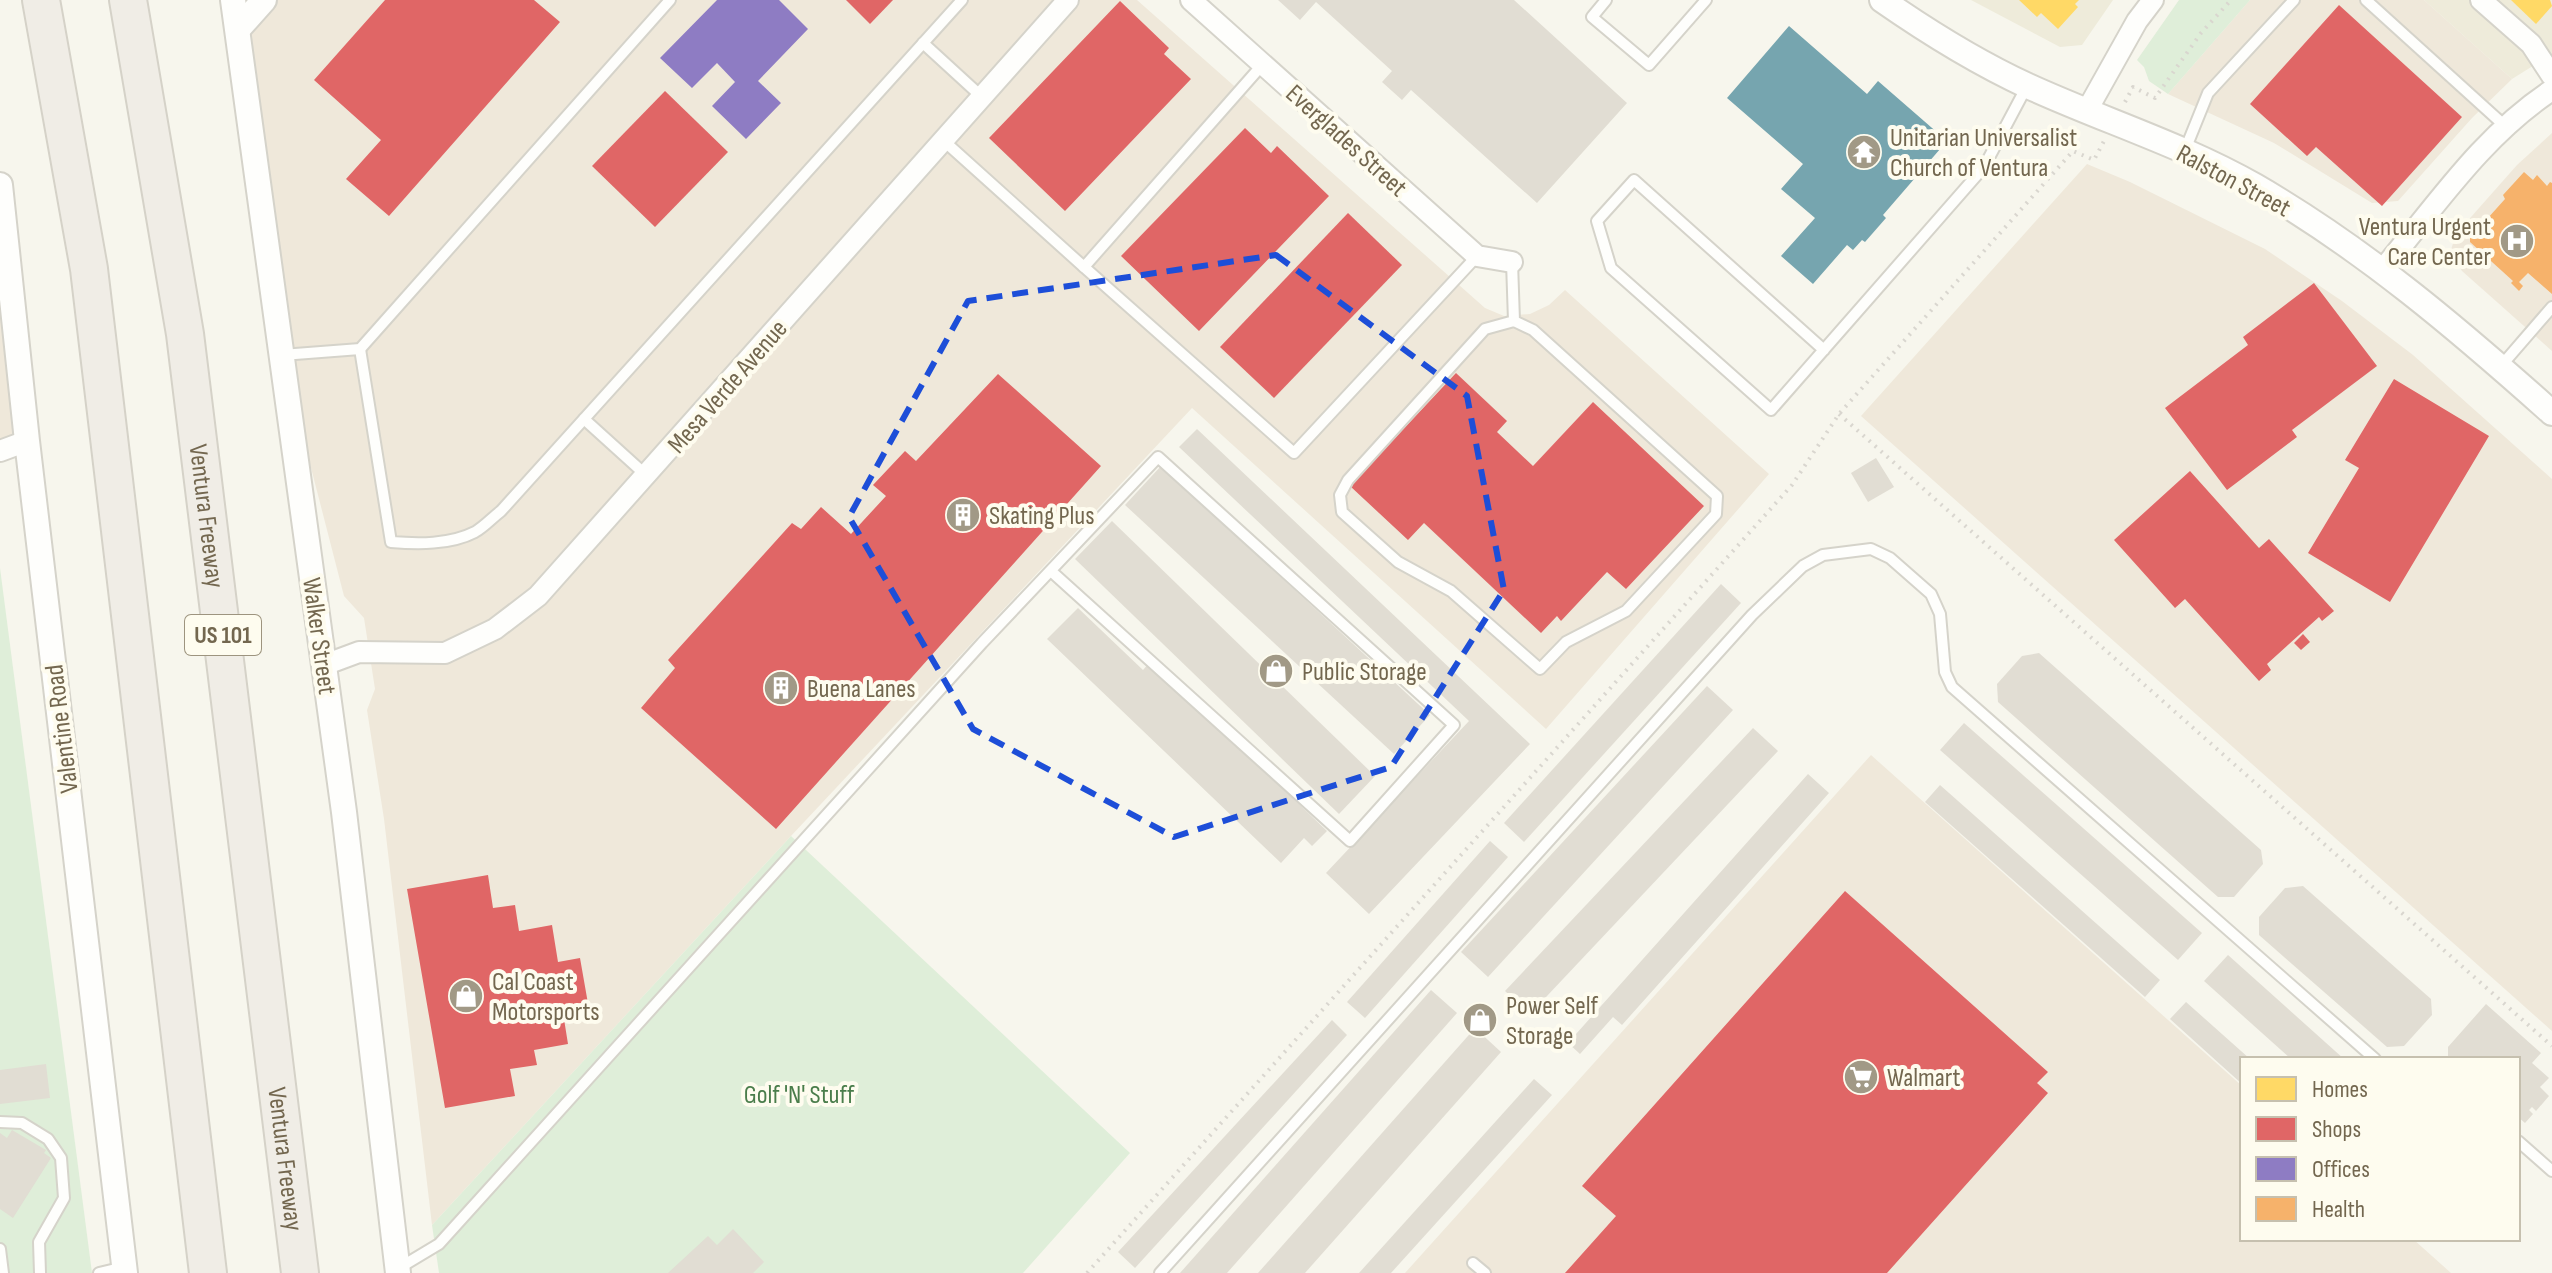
<svg xmlns="http://www.w3.org/2000/svg" width="2552" height="1273" font-family="'Sofia Sans Condensed',sans-serif">
  <rect width="100%" height="100%" fill="#f7f6ed"/>
  <g fill="#eeebda">
    <polygon points="1971,0 2113,0 2082,45 2060,47"/>
    <polygon points="2424,0 2552,0 2552,54 2512,79"/>
  </g>
  <g fill="#efe8da">
    <polygon points="264,0 1137,0 1485,308 1504,316 1530,314 1549,305 1565,290 1769,474 1546,729 1192,408 791,836 432,1225 384,819 367,710 375,689 364,618 344,596 282,355 238,29"/>
    <polygon points="2250,0 2424,0 2512,79 2472,118 2398,201 2372,203 2274,143 2168,94"/>
    <polygon points="2552,133 2552,351 2462,271 2450,253 2456,234 2517,165"/>
    <polygon points="2087,164 2130,182 2265,249 2342,301 2413,355 2552,479 2552,1031 1861,416"/>
    <polygon points="0,185 27,441 0,451"/>
    <polygon points="1871,755 2242,1086 2242,1239 2413,1239 2451,1273 1405,1273"/>
  </g>
  <g fill="#dfeed9">
    <polygon points="2179,0 2250,0 2168,94 2149,81 2144,67 2137,60"/>
    <polygon points="0,568 92,1273 0,1273"/>
    <polygon points="791,836 1130,1153 1023,1273 439,1273 432,1225"/>
  </g>
  <g fill="#ffd966">
    <polygon points="2019,0 2079,0 2075,4 2078,7 2058,29 2041,13 2037,17"/>
    <polygon points="2511,0 2550,0 2552,6 2536,24"/>
  </g>
  <g fill="#e06666">
    <polygon points="385,0 534,0 560,22 389,216 346,179 381,140 314,80"/>
    <polygon points="846,0 893,0 870,24"/>
    <polygon points="1120,1 1169,48 1164,54 1191,79 1065,211 989,138"/>
    <polygon points="2339,5 2462,117 2382,206 2316,147 2307,156 2250,104"/>
    <polygon points="665,91 728,152 655,227 592,166"/>
    <polygon points="1245,128 1271,153 1277,146 1329,196 1199,331 1121,256"/>
    <polygon points="1348,213 1402,265 1274,398 1220,347"/>
    <polygon points="2314,283 2377,366 2292,430 2297,437 2227,490 2165,408 2248,345 2243,337"/>
    <polygon points="1456,373 1507,421 1497,432 1533,466 1593,402 1704,506 1626,589 1607,572 1561,621 1557,616 1541,633 1424,523 1408,540 1350,486"/>
    <polygon points="998,374 1101,466 776,829 641,708 675,668 668,660 792,523 801,529 821,507 851,534 886,496 873,485 905,451 916,461"/>
    <polygon points="2394,379 2489,436 2390,602 2308,553 2359,468 2345,460"/>
    <polygon points="2190,471 2259,548 2269,539 2334,611 2322,621 2319,617 2267,664 2271,670 2259,681 2185,599 2175,608 2114,540"/>
    <polygon points="2303,634 2310,642 2301,650 2294,643"/>
    <polygon points="488,875 493,908 515,905 519,931 552,925 558,962 580,958 590,1015 564,1019 568,1044 534,1050 537,1065 510,1069 515,1096 445,1108 407,889"/>
    <polygon points="1845,891 2048,1072 2037,1083 2048,1093 1887,1273 1565,1273 1616,1216 1582,1186"/>
  </g>
  <polygon fill="#8e7cc3" points="717,0 779,0 808,29 758,81 781,103 746,139 712,106 735,82 717,63 692,88 660,58"/>
  <polygon fill="#f6b26b" points="2524,172 2533,180 2537,175 2547,186 2550,182 2552,183 2552,294 2528,273 2519,282 2523,286 2519,291 2511,283 2513,281 2470,242 2470,238 2505,199 2503,195"/>
  <polygon fill="#76a5af" points="1789,26 1867,94 1878,81 1947,141 1883,215 1886,218 1865,242 1862,240 1853,250 1847,245 1813,284 1781,256 1815,218 1781,189 1803,164 1727,98"/>
  <g fill="#e1ddd3">
    <polygon points="1278,0 1514,0 1627,103 1537,203 1411,90 1402,100 1382,82 1392,71 1316,2 1300,20"/>
    <polygon points="1197,429 1530,744 1369,914 1326,873 1469,721 1179,447"/>
    <polygon points="1876,458 1894,487 1868,502 1851,473"/>
    <polygon points="1161,466 1430,715 1394,754 1125,505"/>
    <polygon points="1112,521 1375,776 1339,814 1075,559"/>
    <polygon points="1721,584 1741,603 1524,842 1504,823"/>
    <polygon points="1078,608 1143,670 1150,662 1327,831 1312,846 1304,838 1281,863 1047,639"/>
    <polygon points="2039,653 2261,850 2263,864 2234,897 2218,897 1998,702 1997,684 2022,656"/>
    <polygon points="1707,686 1733,710 1488,977 1461,952"/>
    <polygon points="1964,723 2202,933 2178,960 1940,750"/>
    <polygon points="1753,728 1778,751 1530,1014 1505,991"/>
    <polygon points="1808,774 1829,793 1622,1025 1613,1017 1580,1054 1568,1043"/>
    <polygon points="1940,785 2160,980 2145,997 1925,802"/>
    <polygon points="1490,841 1508,857 1365,1018 1347,1002"/>
    <polygon points="2303,886 2431,999 2432,1015 2404,1046 2387,1047 2259,935 2259,917 2285,888"/>
    <polygon points="2228,955 2344,1059 2291,1059 2204,981"/>
    <polygon points="1431,990 1457,1013 1227,1273 1180,1273"/>
    <polygon points="2186,1002 2250,1059 2242,1059 2242,1084 2170,1019"/>
    <polygon points="2486,1004 2541,1053 2532,1063 2549,1078 2540,1087 2549,1096 2536,1111 2532,1107 2529,1110 2533,1114 2525,1123 2518,1117 2518,1059 2448,1059 2448,1047"/>
    <polygon points="1332,1020 1347,1035 1135,1268 1118,1252"/>
    <polygon points="1475,1028 1501,1052 1305,1273 1258,1273"/>
    <polygon points="46,1064 50,1098 0,1104 0,1070"/>
    <polygon points="1534,1079 1552,1095 1391,1273 1359,1273"/>
    <polygon points="12,1130 46,1150 44,1153 51,1158 13,1218 0,1209 0,1133 7,1138"/>
    <polygon points="733,1229 764,1262 753,1273 668,1273 708,1236 717,1245"/>
  </g>
  <g fill="none" stroke-linecap="round" stroke-linejoin="round">
    <g stroke="#d5d3ca" stroke-width="14">
      <g id="service">
        <polyline points="1606,0 1592,17 1649,65 1706,0"/>
        <polyline points="2366,0 2505,126"/>
        <polyline points="923,43 982,97"/>
        <polyline points="944,141 1084,267 1263,64"/>
        <polyline points="2185,150 2208,93 2294,0"/>
        <polyline points="1512,262 1514,321 1485,329 1348,480 1340,495 1342,512 1398,562 1451,591 1540,669 1566,642 1626,611 1716,514 1717,496 1533,330 1514,321"/>
        <polyline points="1084,267 1294,453 1477,256"/>
        <path d="M 360,349 L 391,542 C 417,544 450,545 475,532 C 484,527 492,518 501,511 L 962,0"/>
        <polyline points="1824,350 1634,180 1597,221 1611,268 1771,410 1984,167 2027,86"/>
        <polyline points="282,355 360,349 670,0"/>
        <polyline points="2501,366 2552,307"/>
        <polyline points="584,419 647,476"/>
        <polyline points="0,1122 22,1123 48,1139 61,1158 64,1198 39,1242 40,1273"/>
        <polyline points="2518,1141 2552,1171"/>
        <polyline points="0,1249 3,1273"/>
        <polyline points="1473,1263 1485,1273"/>
        <polyline points="399,1268 439,1244 982,643 1158,457 1454,725 1350,841 1052,572"/>
        <polyline points="99,1273 124,1267"/>
        <polyline points="1160,1273 1752,615 1803,566 1823,555 1871,549 1890,558 1931,594 1940,614 1945,672 1952,687 2375,1059"/>
      </g>
    </g>
    <g stroke="#d5d3ca" stroke-width="24">
      <g id="minor">
        <polyline points="1191,0 1477,256 1512,262"/>
        <polyline points="2481,0 2531,44 2552,76"/>
        <polyline points="2086,112 2137,21 2153,0"/>
        <path d="M 2383,269 C 2435,207 2483,135 2552,90"/>
        <polyline points="0,451 27,441"/>
        <polyline points="324,665 359,652 445,653 495,629 538,596 1068,0"/>
      </g>
    </g>
    <g stroke="#d5d3ca" stroke-width="28">
      <g id="tertiary">
        <polyline points="233,0 344,812 398,1273"/>
        <path d="M 1882,0 C 1928,32 1976,62 2028,86 C 2102,120 2183,145 2255,186 C 2364,249 2458,329 2552,413"/>
        <polyline points="238,29 264,0"/>
        <polyline points="0,185 27,441 125,1273"/>
      </g>
    </g>
    <g stroke="#d5d2c8" stroke-width="40">
      <g id="motorway">
        <polyline points="41,0 89,269 208,1273"/>
        <path id="s1" d="M 128,0 L 185,334 L 300,1273"/>
      </g>
    </g>
    <g stroke="#d9d6cf" stroke-width="4" stroke-dasharray="2 6" stroke-linecap="butt">
      <polyline points="2125,102 2133,87 2155,98 2201,33 2231,0"/>
      <polyline points="1839,414 2552,1046"/>
      <polyline points="1087,1273 1792,485 1839,414 2073,151 2094,160 2104,141"/>
    </g>
    <use href="#service" stroke="#fefefc" stroke-width="10"/>
    <use href="#minor" stroke="#fefefc" stroke-width="20"/>
    <use href="#tertiary" stroke="#fefefc" stroke-width="24"/>
    <use href="#motorway" stroke="#f0ede6" stroke-width="36"/>
  </g>
  <path fill="none" stroke="#1d4ed8" stroke-width="6" stroke-dasharray="16 10" stroke-linejoin="round" d="M 1276,255 L 1467,396 L 1504,590 L 1391,767 L 1174,837 L 973,729 L 849,517 L 968,301 Z"/>
  <defs>
    <g id="temple-disc" transform="scale(1.8)"><circle r="9.5" fill="#a19986" stroke="#fefcef"/><path d="M0-6L5-2H3V0L6.5 2.5H4V6H1.5V3h-3V6H-4V2.5H-6.5L-3 0V-2H-5Z" fill="#fff"/></g>
    <g id="hospital-disc" transform="scale(1.8)"><circle r="9.5" fill="#a19986" stroke="#fefcef"/><path d="M-5-5h3v3.5h4V-5h3V5h-3V1.5h-4V5h-3Z" fill="#fff"/></g>
    <g id="building-disc" transform="scale(1.8)"><circle r="9.5" fill="#a19986" stroke="#fefcef"/><path d="M-4-6H4V6H1V3H-1V6H-4ZM-2.5-4.3h1.7v1.8h-1.7ZM.8-4.3h1.7v1.8H.8ZM-2.5-1h1.7V.8h-1.7ZM.8-1h1.7V.8H.8Z" fill="#fff"/></g>
    <g id="shop-disc" transform="scale(1.8)"><circle r="9.5" fill="#a19986" stroke="#fefcef"/><path d="M-5-2.5h2.3a2.7 3.5 0 0 1 5.4 0H5L5.5 6h-11ZM-1.5-2.5h3a1.5 2.3 0 0 0-3 0Z" fill="#fff"/></g>
    <g id="supermarket-disc" transform="scale(1.8)"><circle r="9.5" fill="#a19986" stroke="#fefcef"/><path d="M-6-5.5h2.5l.6 2H6L4.5 2H-2.5L-4.4-4H-6ZM-1.5 3.2a1.3 1.3 0 1 0 .1 0ZM3 3.2a1.3 1.3 0 1 0 .1 0Z" fill="#fff"/></g>
  </defs>
  <g fill-rule="evenodd">
    <use href="#temple-disc" x="1864" y="152"/>
    <use href="#hospital-disc" x="2517" y="241"/>
    <use href="#building-disc" x="963" y="515"/>
    <use href="#shop-disc" x="1276" y="671"/>
    <use href="#building-disc" x="781" y="688"/>
    <use href="#shop-disc" x="466" y="996"/>
    <use href="#shop-disc" x="1480" y="1020"/>
    <use href="#supermarket-disc" x="1861" y="1077"/>
  </g>
  <g text-anchor="middle" stroke-width="8" stroke-linejoin="round" paint-order="stroke">
    <rect fill="#fefcef" stroke="#9d947f" stroke-width="2" x="185" y="615" width="76" height="40" rx="6"/>
    <g font-size="24" font-weight="bold" fill="#73674f">
      <text x="223" y="643">US 101</text>
    </g>
    <g font-size="26" fill="#73674f" stroke="#fefcef" text-anchor="start">
      <text x="1890" y="146">Unitarian Universalist<tspan x="1890" dy="30">Church of Ventura</tspan></text>
      <text x="2491" y="235" text-anchor="end">Ventura Urgent<tspan x="2491" dy="30">Care Center</tspan></text>
      <text x="989" y="524">Skating Plus</text>
      <text x="1302" y="680">Public Storage</text>
      <text x="807" y="697">Buena Lanes</text>
      <text x="492" y="990">Cal Coast<tspan x="492" dy="30">Motorsports</tspan></text>
      <text x="1506" y="1014">Power Self<tspan x="1506" dy="30">Storage</tspan></text>
      <text x="1887" y="1086">Walmart</text>
    </g>
    <g font-size="26" fill="#73674f" stroke="#fefcef">
      <text transform="translate(1347 140) rotate(42)" y="9">Everglades Street</text>
      <text transform="translate(2234 180) rotate(28)" y="9">Ralston Street</text>
      <text transform="translate(727 386) rotate(-49)" y="9">Mesa Verde Avenue</text>
      <text dy="9" stroke="none"><textPath href="#s1" startOffset="522">Ventura Freeway</textPath></text>
      <text transform="translate(320 636) rotate(82)" y="9">Walker Street</text>
      <text transform="translate(61 729) rotate(-97)" y="9">Valentine Road</text>
      <text dy="9" stroke="none"><textPath href="#s1" startOffset="1170">Ventura Freeway</textPath></text>
    </g>
    <g font-size="26" fill="#4a7d4b" stroke="#fefcef">
      <text x="799" y="1103">Golf 'N' Stuff</text>
    </g>
  </g>
  <rect x="2240" y="1057" width="280" height="184" fill="#fefcef" stroke="#c6c0af" stroke-width="2"/>
  <rect x="2256" y="1077" width="40" height="24" fill="#ffd966" stroke="#c6c0af" stroke-width="2"/>
  <text x="2312" y="1097" font-size="24" fill="#73674f">Homes</text>
  <rect x="2256" y="1117" width="40" height="24" fill="#e06666" stroke="#c6c0af" stroke-width="2"/>
  <text x="2312" y="1137" font-size="24" fill="#73674f">Shops</text>
  <rect x="2256" y="1157" width="40" height="24" fill="#8e7cc3" stroke="#c6c0af" stroke-width="2"/>
  <text x="2312" y="1177" font-size="24" fill="#73674f">Offices</text>
  <rect x="2256" y="1197" width="40" height="24" fill="#f6b26b" stroke="#c6c0af" stroke-width="2"/>
  <text x="2312" y="1217" font-size="24" fill="#73674f">Health</text>
</svg>
